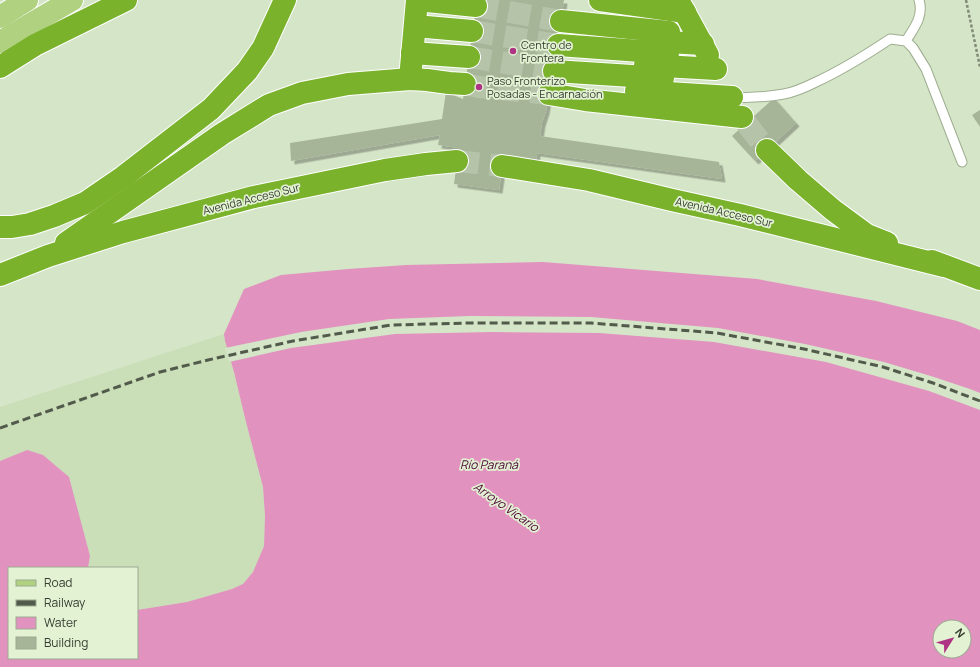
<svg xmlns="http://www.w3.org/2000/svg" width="980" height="667" font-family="Manrope,sans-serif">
  <defs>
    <filter id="shadow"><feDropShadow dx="3.5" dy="3.5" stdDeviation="0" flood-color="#0004"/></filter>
  </defs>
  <rect width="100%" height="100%" fill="#d5e5c7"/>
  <polygon fill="#cadeb8" points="224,334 225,341 234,372 245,418 263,487 265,516 264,546 253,572 243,584 232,589 187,602 137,610 137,568 88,568 90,556 27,450 0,461 0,407"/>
  <path fill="#e192bf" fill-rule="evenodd" d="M 543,262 L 757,279 L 876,301 L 957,321 L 980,330 L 980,667 L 0,667 L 0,461 L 27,450 L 43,455 L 69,477 L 90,556 L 88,568 L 9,568 L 9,658 L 137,658 L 137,610 L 187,602 L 232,589 L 243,584 L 253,572 L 264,546 L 265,516 L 263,487 L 245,418 L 234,372 L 225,341 L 224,334 L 244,289 L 281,275 L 348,269 L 406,265 ZM 940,627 L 964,627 L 964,651 L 940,651 Z"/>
  <polygon fill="#d5e5c7" points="469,316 591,317 718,328 805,344 884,362 934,377 970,389 980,393 980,410 929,391 826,362 714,342 599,333 492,332 395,334 291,348 229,362 225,348 301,332 389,319"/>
  <g fill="#a6b598" filter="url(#shadow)">
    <polygon points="477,0 564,0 554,71 549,94 546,111 542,123 540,136 719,162 722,179 537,153 536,161 504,156 499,190 454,184 459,148 438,145 440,135 291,161 290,143 442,119 446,92 463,99"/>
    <polygon points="774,98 796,123 755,161 732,136"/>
    <polygon points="980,110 980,127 972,115"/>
  </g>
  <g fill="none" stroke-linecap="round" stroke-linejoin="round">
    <g stroke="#b5c3a9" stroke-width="22" stroke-dasharray="22 11" stroke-linecap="butt">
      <polyline points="476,6 561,21"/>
      <polyline points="472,31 558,45"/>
      <polyline points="469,57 554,71"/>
      <polyline points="465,84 479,87 549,94"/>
      <polyline points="746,123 767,150"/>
      <polyline points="457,161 502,166"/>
    </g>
    <g stroke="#9ead90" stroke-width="11">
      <g id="lane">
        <path d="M 906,41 C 914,28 924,16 919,0"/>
        <path d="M 732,97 C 749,98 767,97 784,94 C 795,92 806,87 816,82 C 842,70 866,55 890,39 L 906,41 L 913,48 L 926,69 L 962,162"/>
      </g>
    </g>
    <g stroke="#fff" stroke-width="24">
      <g id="primary">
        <polyline points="0,17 27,0"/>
        <polyline points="0,42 72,0"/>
      </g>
    </g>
    <g stroke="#fff" stroke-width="24">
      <g id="highway">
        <polyline points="600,0 685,12"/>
        <polyline points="678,0 708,55"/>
        <polyline points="561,21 669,32"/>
        <polyline points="415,26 472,31"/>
        <polyline points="650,41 703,44"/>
        <polyline points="558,45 668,53"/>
        <polyline points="412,53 469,57"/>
        <polyline points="645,65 716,69"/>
        <polyline points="0,67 35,45 126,0"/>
        <polyline points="554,71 663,78"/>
        <polyline points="410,79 417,0 476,6"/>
        <polyline points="636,91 732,97"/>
        <polyline points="549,94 585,100 742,117"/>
        <polyline points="767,150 798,180 833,210 867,235 887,243"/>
        <polyline points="502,166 589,180 672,200 740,215 944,266"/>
        <polyline points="0,227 12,227 30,224 54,216 85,203 123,177 211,109 247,71 263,48 285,0"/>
        <polyline points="66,243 222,134 269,105 302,93 348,84 410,79 427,80 449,83 465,84"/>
        <polyline points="932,261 980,279"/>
        <polyline points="0,275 48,256 123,232 254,197 385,170 426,164 457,161"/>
      </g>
    </g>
    <polyline stroke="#818c78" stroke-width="2.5" stroke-dasharray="3 2" stroke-linecap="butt" points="966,0 980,67"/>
    <use href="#lane" stroke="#fff" stroke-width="9"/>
    <use href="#primary" stroke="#afd180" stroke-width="22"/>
    <use href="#highway" stroke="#7ab22c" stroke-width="22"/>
    <polyline stroke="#525a4b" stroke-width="3" stroke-dasharray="8 4" stroke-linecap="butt" points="0,428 160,372 208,360 293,341 391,325 470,323 591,323 717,333 804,349 883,367 933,383 980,401"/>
  </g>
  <g fill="#af3384" stroke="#e2f2d3" stroke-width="1.5">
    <circle cx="513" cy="51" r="4"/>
    <circle cx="479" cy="87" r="4"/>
  </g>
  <g text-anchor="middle" stroke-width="3.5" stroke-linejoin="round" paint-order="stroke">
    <g font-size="11" fill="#363c30" stroke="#e2f2d3" text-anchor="start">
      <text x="521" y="49">Centro de<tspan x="521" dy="13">Frontera</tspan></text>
      <text x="487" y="85">Paso Fronterizo<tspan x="487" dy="13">Posadas - Encarnación</tspan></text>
    </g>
    <g font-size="11" fill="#363c30" stroke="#e2f2d3">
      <text transform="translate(251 199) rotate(-14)" y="4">Avenida Acceso Sur</text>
      <text transform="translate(724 212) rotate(13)" y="4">Avenida Acceso Sur</text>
    </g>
    <g font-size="12" font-style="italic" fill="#4c0536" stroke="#e2f2d3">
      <text x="489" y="469">Río Paraná</text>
      <text transform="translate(506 507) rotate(35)" y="4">Arroyo Vicario</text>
    </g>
  </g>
  <rect x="8" y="567" width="130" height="92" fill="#e2f2d3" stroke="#9da992"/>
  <rect x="16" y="580" width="20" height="6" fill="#afd180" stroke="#9da992"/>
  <text x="44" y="587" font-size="12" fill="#363c30">Road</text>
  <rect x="16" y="600" width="20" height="6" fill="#525a4b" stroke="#9da992"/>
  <text x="44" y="607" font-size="12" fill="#363c30">Railway</text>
  <rect x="16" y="617" width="20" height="12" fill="#e192bf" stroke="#9da992"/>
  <text x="44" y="627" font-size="12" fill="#363c30">Water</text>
  <rect x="16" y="637" width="20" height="12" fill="#a6b598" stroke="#9da992"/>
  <text x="44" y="647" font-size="12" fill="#363c30">Building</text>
  <g transform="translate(952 639) rotate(53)"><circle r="19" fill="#e2f2d3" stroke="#9da992"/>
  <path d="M0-3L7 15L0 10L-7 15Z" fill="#af3384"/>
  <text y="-6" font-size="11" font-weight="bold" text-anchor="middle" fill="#363c30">N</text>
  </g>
</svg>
